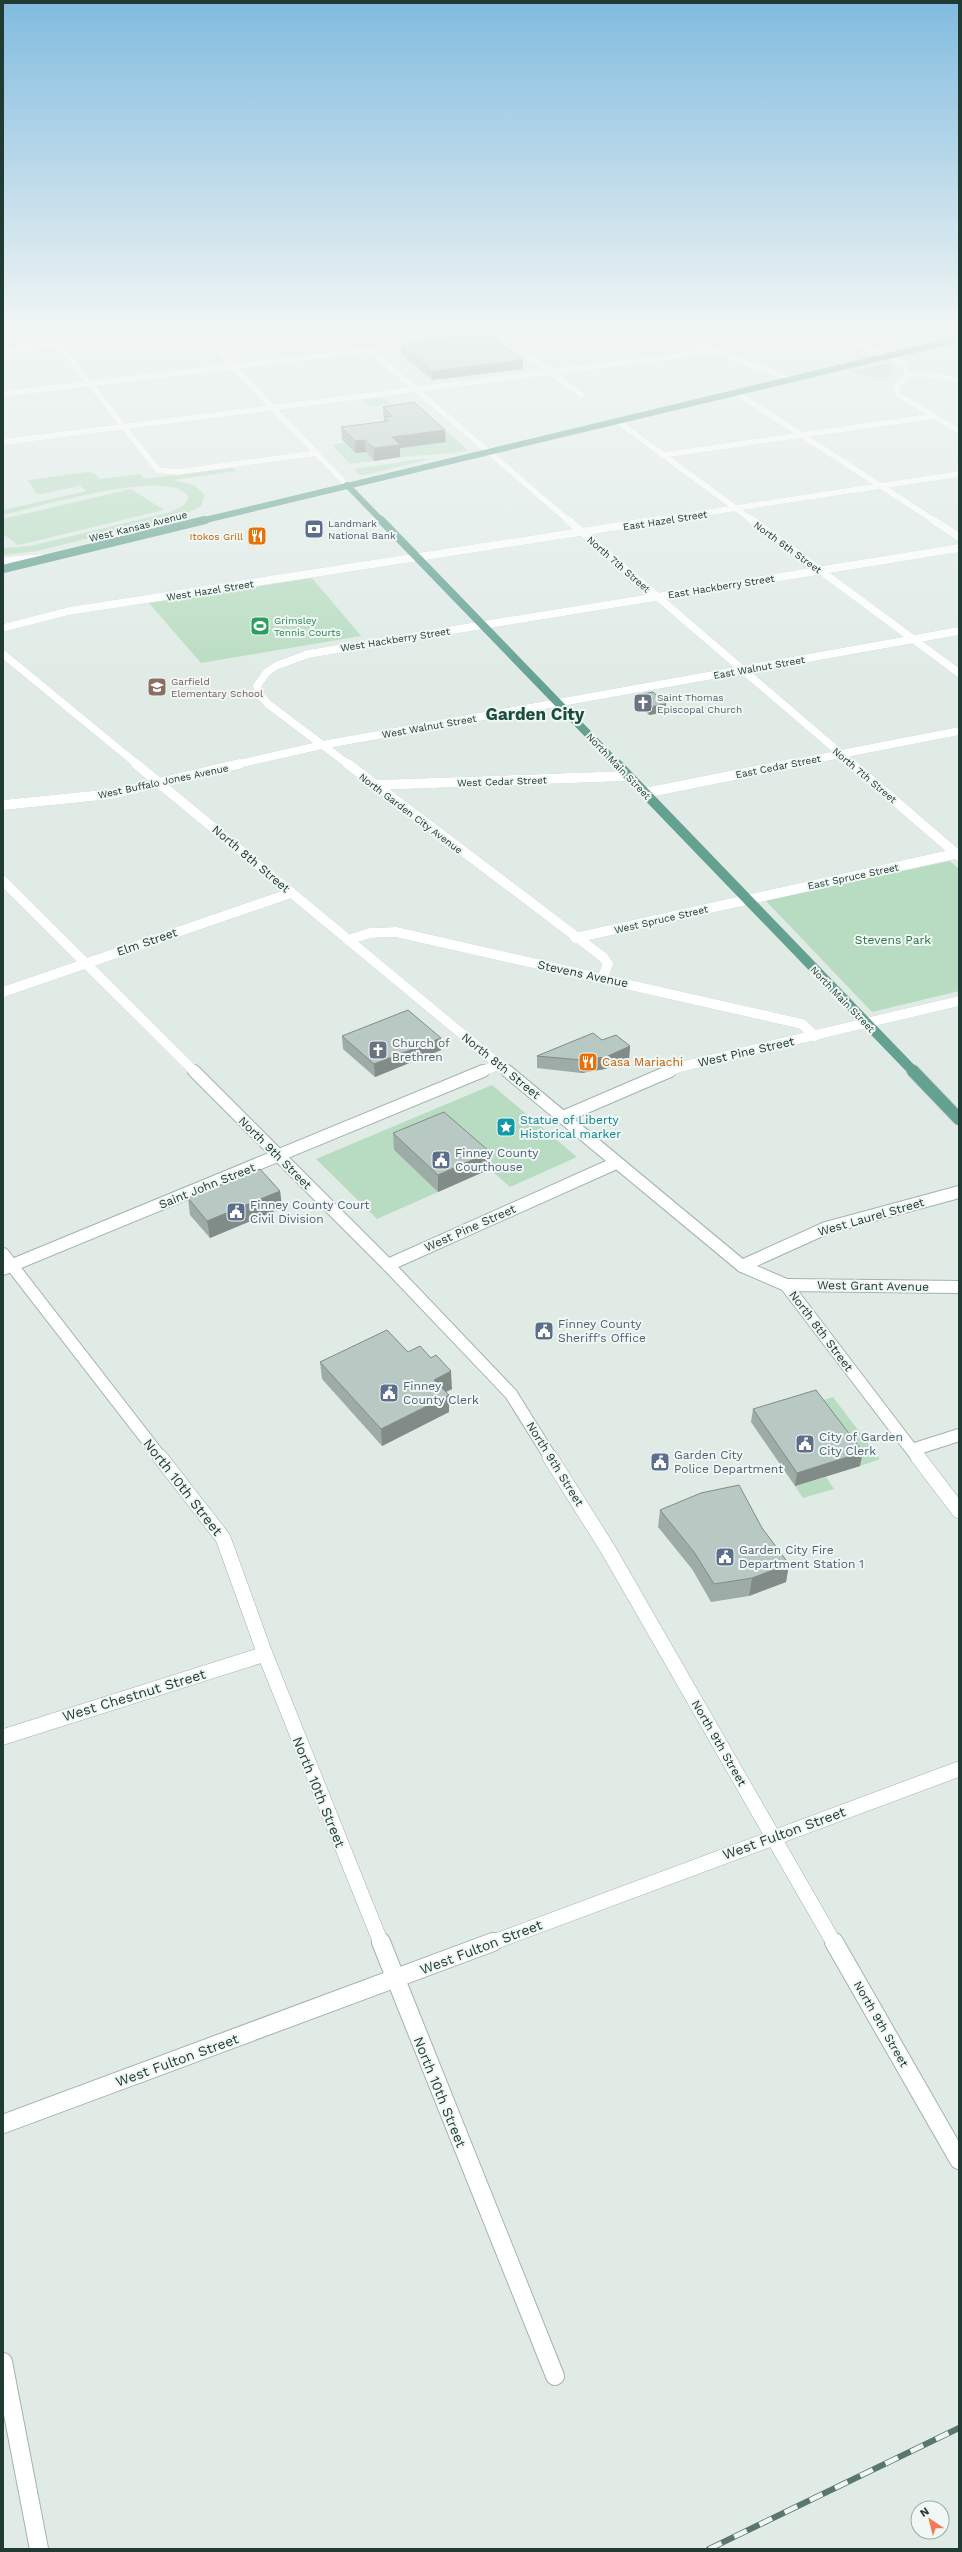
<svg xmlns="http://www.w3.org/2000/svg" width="962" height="2552" font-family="'Work Sans',sans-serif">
  <rect width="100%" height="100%" fill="#e0ebe6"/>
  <g fill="#b8dcc1">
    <polygon points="882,364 891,365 895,370 886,381 848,371"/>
    <polygon points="383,398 391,404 371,407 364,400"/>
    <path d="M 445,430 L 468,450 C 443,456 419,454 394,458 L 391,448 L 445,442 Z"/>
    <polygon points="343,443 355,453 366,452 374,461 350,464 332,445"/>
    <polygon points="421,459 430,459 365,475 360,475 354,469"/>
    <path d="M 233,468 L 236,471 L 173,480 L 194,485 L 205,495 L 201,506 L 184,515 L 37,551 L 3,555 L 3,548 L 31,546 L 170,512 L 184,505 L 189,498 C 176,464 31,509 3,515 L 3,510 L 87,491 L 80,486 L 41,494 L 36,493 L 28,480 L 88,472 L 95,474 L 100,479 L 140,474 L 143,479 Z"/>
    <polygon points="131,489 164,510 18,545 3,534 3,519"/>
    <polygon points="312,578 361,636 201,663 149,603"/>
    <polygon points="950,861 959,869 959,991 872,1012 765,900"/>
    <polygon points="492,1085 577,1157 510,1187 444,1129 394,1150 438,1192 377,1219 316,1159"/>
    <polygon points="833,1397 880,1459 860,1466 814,1403"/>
    <polygon points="826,1477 834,1489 803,1498 795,1486"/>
  </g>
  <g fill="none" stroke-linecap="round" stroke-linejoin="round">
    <g stroke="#a3b3ad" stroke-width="6">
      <g id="minor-far5">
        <polyline points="45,327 158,470 177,472 317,453"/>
        <polyline points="651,327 790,379"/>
        <polyline points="500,334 581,395"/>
        <polyline points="500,334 561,327"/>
        <polyline points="931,345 910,338 959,327"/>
        <polyline points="3,351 197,329"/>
        <polyline points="907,374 935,375 959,381"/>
        <polyline points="735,392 935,521"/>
        <polyline points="3,394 370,350 569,521"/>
        <polyline points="617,421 753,521"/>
        <polyline points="3,442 716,351"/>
        <polyline points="663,455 934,416"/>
        <polyline points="651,521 959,474"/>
      </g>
    </g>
    <g stroke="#a3b3ad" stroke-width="8">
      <g id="minor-far4">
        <polyline points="568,520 854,765"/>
        <polyline points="752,520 959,673"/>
        <polyline points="933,520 959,537"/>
        <polyline points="3,628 69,611 658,520"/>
        <polyline points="349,765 268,704 260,695 257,686 267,672 276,666 308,654 483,625"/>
        <polyline points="785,765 959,731"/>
      </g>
    </g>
    <g stroke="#a3b3ad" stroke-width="10">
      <g id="minor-far3">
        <polyline points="348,764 603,957 608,964 602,978"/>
        <polyline points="852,764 959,856"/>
        <polyline points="376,785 628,776"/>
        <polyline points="645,793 790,764"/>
        <polyline points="3,881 195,1072"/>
        <polyline points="575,938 959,853"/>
        <polyline points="348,940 370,933 396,932 802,1024 815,1036"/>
        <polyline points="3,992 291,893"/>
        <polyline points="480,1072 498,1065"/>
        <polyline points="668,1072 680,1067 866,1023"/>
      </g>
    </g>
    <g stroke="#a3b3ad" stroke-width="14">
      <g id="minor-far2">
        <polyline points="194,1071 388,1265 511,1394 551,1458"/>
        <polyline points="563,1117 670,1071"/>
        <polyline points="3,1254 161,1458"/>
        <polyline points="388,1265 616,1163"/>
        <polyline points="742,1266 826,1228 959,1192"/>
        <polyline points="3,1269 483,1071"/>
        <polyline points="786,1285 959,1287"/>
        <polyline points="912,1450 959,1435"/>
      </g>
    </g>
    <g stroke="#a3b3ad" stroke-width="16">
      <g id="minor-far1">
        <polyline points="160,1457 223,1538 265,1654 381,1943"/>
        <polyline points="550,1457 609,1551 834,1943"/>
        <polyline points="3,1737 265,1654"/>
      </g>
    </g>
    <g stroke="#a3b3ad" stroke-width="20">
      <g id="minor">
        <polyline points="381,1942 555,2376"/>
        <polyline points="834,1942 959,2160"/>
        <polyline points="3,2362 39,2549"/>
      </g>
    </g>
    <g stroke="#a3b3ad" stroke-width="6">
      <polyline id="tertiary-far5" points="195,327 347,485"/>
    </g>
    <g stroke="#a3b3ad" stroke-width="8">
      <g id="tertiary-far4">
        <polyline points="3,561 42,558"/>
        <polyline points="483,625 959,548"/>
        <polyline points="3,654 138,765"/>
      </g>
    </g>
    <g stroke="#a3b3ad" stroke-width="10">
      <g id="tertiary-far3">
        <polyline points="136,764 508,1072"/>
        <polyline points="866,1023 959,1001"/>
      </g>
    </g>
    <g stroke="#a3b3ad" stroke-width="14">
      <polyline id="tertiary-far2" points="507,1071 742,1266 786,1285 918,1458"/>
    </g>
    <g stroke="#a3b3ad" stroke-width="16">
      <g id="tertiary-far1">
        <polyline points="918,1457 959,1511"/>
        <polyline points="491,1943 959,1769"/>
      </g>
    </g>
    <g stroke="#a3b3ad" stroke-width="20">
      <polyline id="tertiary" points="3,2124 493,1942"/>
    </g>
    <g stroke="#9eb7ae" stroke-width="6">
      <polyline id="secondary-far2" points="806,327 888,356 905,365 907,374 896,388 899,395 959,431"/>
    </g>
    <g stroke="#9eb7ae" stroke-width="8">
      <polyline id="secondary-far1" points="234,765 322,745 959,631"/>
    </g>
    <g stroke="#9eb7ae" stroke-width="10">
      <polyline id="secondary" points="3,805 112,794 239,764"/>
    </g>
    <g stroke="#c1c8c6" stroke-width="6">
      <g id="primary-far3">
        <polyline points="347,485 382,521"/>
        <polyline points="201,521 959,339"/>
      </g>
    </g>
    <g stroke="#c1c8c6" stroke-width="8">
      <g id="primary-far2">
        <polyline points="381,520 618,765"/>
        <polyline points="3,569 205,520"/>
      </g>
    </g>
    <g stroke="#c1c8c6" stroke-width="10">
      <polyline id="primary-far1" points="617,764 914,1072"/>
    </g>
    <g stroke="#c1c8c6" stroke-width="14">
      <polyline id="primary" points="913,1071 959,1119"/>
    </g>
    <use href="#minor-far5" stroke="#fff" stroke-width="6"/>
    <use href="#minor-far4" stroke="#fff" stroke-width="8"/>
    <use href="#minor-far3" stroke="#fff" stroke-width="10"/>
    <use href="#minor-far2" stroke="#fff" stroke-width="12"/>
    <use href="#minor-far1" stroke="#fff" stroke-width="15"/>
    <use href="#minor" stroke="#fff" stroke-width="18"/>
    <use href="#tertiary-far5" stroke="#fff" stroke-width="6"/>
    <use href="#tertiary-far4" stroke="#fff" stroke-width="8"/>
    <use href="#tertiary-far3" stroke="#fff" stroke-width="10"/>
    <use href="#tertiary-far2" stroke="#fff" stroke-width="12"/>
    <use href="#tertiary-far1" stroke="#fff" stroke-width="15"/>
    <use href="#tertiary" stroke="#fff" stroke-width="18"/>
    <use href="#secondary-far2" stroke="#fff" stroke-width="6"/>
    <use href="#secondary-far1" stroke="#fff" stroke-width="8"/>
    <use href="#secondary" stroke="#fff" stroke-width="10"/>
    <use href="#primary-far3" stroke="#64a191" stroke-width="6"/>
    <use href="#primary-far2" stroke="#64a191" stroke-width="8"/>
    <use href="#primary-far1" stroke="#64a191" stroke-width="10"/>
    <use href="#primary" stroke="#64a191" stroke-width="12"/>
    <g stroke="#5a776f" stroke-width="6">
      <polyline id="rail" points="709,2549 959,2428"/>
    </g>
    <use href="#rail" stroke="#f0f7f4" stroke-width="4.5" stroke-dasharray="14" stroke-linecap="butt"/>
  </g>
  <g fill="#9eaca7">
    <polygon points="401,345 523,369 432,380 401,354"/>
    <polygon points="383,407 446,442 400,448 400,457 374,461 366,452 355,453 342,440 341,427 384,422"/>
    <polygon points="637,695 666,704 666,712 649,715 636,702"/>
    <polygon points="342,1036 441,1038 441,1050 375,1077 343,1049"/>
    <polygon points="602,1040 630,1046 629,1059 605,1069 581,1073 537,1068 537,1056"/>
    <polygon points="393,1133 490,1152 490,1169 438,1192 394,1150"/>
    <polygon points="280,1191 282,1208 210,1238 190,1215 188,1198"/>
    <polygon points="408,1352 452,1389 446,1392 449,1395 449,1412 382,1446 322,1379 320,1362"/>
    <polygon points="753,1409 860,1466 795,1486 751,1422"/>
    <polygon points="660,1510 762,1528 789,1564 786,1582 749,1596 711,1602 692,1569 658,1527"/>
  </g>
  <g fill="#818c88">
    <polygon points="523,360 523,369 432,380 432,371"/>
    <polygon points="445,430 446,442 400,448 400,457 374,461 374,448 392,437"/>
    <polygon points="365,440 366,452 355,453 355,441"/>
    <polygon points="666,704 666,712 649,715 650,707"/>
    <polygon points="441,1038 441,1050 375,1077 374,1064"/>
    <polygon points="630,1046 629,1059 605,1069 581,1073 581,1060"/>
    <polygon points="490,1152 490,1169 438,1192 438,1175"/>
    <polygon points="280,1191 282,1208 210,1238 207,1221"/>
    <polygon points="451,1371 452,1389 435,1397 434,1380"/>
    <polygon points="449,1395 449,1412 382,1446 381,1429"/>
    <polygon points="863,1452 860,1466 795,1486 797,1473"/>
    <polygon points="789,1564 786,1582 749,1596 752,1578"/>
  </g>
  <g fill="#b8c8c2" stroke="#818c88">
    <polygon points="488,334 523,360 432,371 401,345"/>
    <polygon points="414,402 445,430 392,437 400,445 374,448 365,440 355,441 341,427 388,421 384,417 392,416 383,407"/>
    <polygon points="653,692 666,704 650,707 637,695"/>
    <polygon points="408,1010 441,1038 374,1064 342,1036"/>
    <polygon points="593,1033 602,1040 616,1035 630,1046 606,1057 581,1060 537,1056"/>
    <polygon points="444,1112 490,1152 438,1175 393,1133"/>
    <polygon points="260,1169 280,1191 207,1221 188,1198"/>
    <polygon points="387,1330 408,1352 420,1346 431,1358 436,1355 451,1371 434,1380 449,1395 381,1429 320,1362"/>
    <polygon points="816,1390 863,1452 797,1473 753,1409"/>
    <polygon points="739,1485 762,1528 789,1564 752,1578 714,1584 694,1552 660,1510 701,1493"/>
  </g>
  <linearGradient id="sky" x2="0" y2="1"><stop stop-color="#81bbdf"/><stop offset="0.48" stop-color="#f1f6f4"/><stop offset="1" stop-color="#f1f6f4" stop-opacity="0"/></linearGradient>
  <rect width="962" height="684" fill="url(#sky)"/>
  <defs>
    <g id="bank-square" transform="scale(1)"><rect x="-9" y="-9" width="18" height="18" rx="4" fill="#5c6f8a" stroke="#f0f7f4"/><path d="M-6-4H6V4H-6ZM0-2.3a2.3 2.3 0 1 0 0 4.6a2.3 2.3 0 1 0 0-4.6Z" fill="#fff"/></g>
    <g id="restaurant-square" transform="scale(1)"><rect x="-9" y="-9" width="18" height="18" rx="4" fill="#e8710a" stroke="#f0f7f4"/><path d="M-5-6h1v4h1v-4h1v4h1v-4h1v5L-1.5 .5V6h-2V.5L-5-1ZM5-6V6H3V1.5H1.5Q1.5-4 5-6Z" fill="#fff"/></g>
    <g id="stadium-square" transform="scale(1)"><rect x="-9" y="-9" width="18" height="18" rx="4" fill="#2e9e5b" stroke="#f0f7f4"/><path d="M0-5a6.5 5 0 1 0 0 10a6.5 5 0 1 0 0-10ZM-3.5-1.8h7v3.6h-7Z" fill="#fff"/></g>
    <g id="school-square" transform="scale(1)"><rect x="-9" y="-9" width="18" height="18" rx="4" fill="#8d6e63" stroke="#f0f7f4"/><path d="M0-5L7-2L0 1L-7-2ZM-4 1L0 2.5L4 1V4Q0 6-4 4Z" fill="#fff"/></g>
    <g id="church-square" transform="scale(1)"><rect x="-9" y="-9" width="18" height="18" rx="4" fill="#6b7280" stroke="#f0f7f4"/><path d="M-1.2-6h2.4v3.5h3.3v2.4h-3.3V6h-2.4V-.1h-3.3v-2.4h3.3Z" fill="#fff"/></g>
    <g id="sight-square" transform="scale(1)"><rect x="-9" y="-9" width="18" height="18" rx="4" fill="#0f9aa8" stroke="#f0f7f4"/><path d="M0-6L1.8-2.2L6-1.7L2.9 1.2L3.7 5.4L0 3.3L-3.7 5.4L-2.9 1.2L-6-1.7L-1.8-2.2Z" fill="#fff"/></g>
    <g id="civic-square" transform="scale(1)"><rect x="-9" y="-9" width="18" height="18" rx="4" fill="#5c6f8a" stroke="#f0f7f4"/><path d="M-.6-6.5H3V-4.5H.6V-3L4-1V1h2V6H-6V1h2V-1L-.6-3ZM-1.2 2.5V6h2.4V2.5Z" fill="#fff"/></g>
  </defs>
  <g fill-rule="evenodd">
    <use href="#bank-square" x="314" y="529"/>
    <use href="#restaurant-square" x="257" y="536"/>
    <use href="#stadium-square" x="260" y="626"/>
    <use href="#school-square" x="157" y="687"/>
    <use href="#church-square" x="643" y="703"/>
    <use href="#church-square" x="378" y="1050"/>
    <use href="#restaurant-square" x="588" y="1062"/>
    <use href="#sight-square" x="506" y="1127"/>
    <use href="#civic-square" x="441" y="1160"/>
    <use href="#civic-square" x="236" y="1212"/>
    <use href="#civic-square" x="544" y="1331"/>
    <use href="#civic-square" x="389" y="1393"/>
    <use href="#civic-square" x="805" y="1444"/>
    <use href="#civic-square" x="660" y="1462"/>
    <use href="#civic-square" x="725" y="1557"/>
  </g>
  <g text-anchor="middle" stroke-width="4" stroke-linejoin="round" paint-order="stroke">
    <g font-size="10" fill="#203b34" stroke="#f0f7f4">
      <text transform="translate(665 520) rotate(-9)" y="4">East Hazel Street</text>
      <text transform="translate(138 526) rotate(-14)" y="4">West Kansas Avenue</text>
      <text transform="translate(788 547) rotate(36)" y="4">North 6th Street</text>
      <text transform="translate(619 564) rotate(41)" y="4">North 7th Street</text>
      <text transform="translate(721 586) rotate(-9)" y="4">East Hackberry Street</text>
      <text transform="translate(210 590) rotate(-9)" y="4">West Hazel Street</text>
      <text transform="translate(395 639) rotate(-9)" y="4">West Hackberry Street</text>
      <text transform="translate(759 667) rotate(-10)" y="4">East Walnut Street</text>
      <text transform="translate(429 726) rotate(-10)" y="4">West Walnut Street</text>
      <text transform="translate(619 766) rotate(46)" y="4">North Main Street</text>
      <text transform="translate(778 766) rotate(-11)" y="4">East Cedar Street</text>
      <text transform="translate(865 775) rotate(40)" y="4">North 7th Street</text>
      <text transform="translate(163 781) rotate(-12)" y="4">West Buffalo Jones Avenue</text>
      <text transform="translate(502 781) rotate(-2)" y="4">West Cedar Street</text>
      <text transform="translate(411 813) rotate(37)" y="4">North Garden City Avenue</text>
      <text transform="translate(853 876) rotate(-12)" y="4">East Spruce Street</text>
      <text transform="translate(661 919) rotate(-13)" y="4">West Spruce Street</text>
      <text transform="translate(843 999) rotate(46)" y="4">North Main Street</text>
    </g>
    <g font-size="10" fill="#4e5e75" stroke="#f0f7f4" text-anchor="start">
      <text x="328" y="527">Landmark<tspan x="328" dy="12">National Bank</tspan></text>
    </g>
    <g font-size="10" fill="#c56008" stroke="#f0f7f4" text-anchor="end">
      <text x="243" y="540">Itokos Grill</text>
    </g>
    <g font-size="10" fill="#27864d" stroke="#f0f7f4" text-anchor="start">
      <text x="274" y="624">Grimsley<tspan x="274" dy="12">Tennis Courts</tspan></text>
    </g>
    <g font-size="10" fill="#785e54" stroke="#f0f7f4" text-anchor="start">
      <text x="171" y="685">Garfield<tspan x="171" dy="12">Elementary School</tspan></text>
    </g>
    <g font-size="10" fill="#5b616d" stroke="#f0f7f4" text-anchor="start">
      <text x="657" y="701">Saint Thomas<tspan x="657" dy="12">Episcopal Church</tspan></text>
    </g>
    <g font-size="12" fill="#203b34" stroke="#f0f7f4">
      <text transform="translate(251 859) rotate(40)" y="4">North 8th Street</text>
      <text transform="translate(147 942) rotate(-19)" y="4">Elm Street</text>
      <text transform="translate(583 974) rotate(12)" y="4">Stevens Avenue</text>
      <text transform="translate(746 1052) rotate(-13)" y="4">West Pine Street</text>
      <text transform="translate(501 1066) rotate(39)" y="4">North 8th Street</text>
      <text transform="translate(275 1153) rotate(45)" y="4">North 9th Street</text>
      <text transform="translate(207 1186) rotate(-22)" y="4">Saint John Street</text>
      <text transform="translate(871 1217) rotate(-16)" y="4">West Laurel Street</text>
      <text transform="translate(470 1228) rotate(-24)" y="4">West Pine Street</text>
      <text transform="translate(873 1286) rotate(1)" y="4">West Grant Avenue</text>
      <text transform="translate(821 1331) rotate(53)" y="4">North 8th Street</text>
      <text transform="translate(555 1464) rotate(58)" y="4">North 9th Street</text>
      <text transform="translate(719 1743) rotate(60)" y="4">North 9th Street</text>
      <text transform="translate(881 2024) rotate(60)" y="4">North 9th Street</text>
    </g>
    <g font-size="12" fill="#2a7245" stroke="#f0f7f4">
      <text x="893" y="944">Stevens Park</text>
    </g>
    <g font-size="12" fill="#5b616d" stroke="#f0f7f4" text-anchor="start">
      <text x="392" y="1047">Church of<tspan x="392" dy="14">Brethren</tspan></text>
    </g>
    <g font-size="12" fill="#c56008" stroke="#f0f7f4" text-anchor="start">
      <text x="602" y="1066">Casa Mariachi</text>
    </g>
    <g font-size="12" fill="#0d838f" stroke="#f0f7f4" text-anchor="start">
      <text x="520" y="1124">Statue of Liberty<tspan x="520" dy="14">Historical marker</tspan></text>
    </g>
    <g font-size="12" fill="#4e5e75" stroke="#f0f7f4" text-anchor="start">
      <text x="455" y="1157">Finney County<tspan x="455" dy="14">Courthouse</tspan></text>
      <text x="250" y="1209">Finney County Court<tspan x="250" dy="14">Civil Division</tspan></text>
      <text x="558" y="1328">Finney County<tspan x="558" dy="14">Sheriff's Office</tspan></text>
      <text x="403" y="1390">Finney<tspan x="403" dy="14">County Clerk</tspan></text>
      <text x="819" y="1441">City of Garden<tspan x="819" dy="14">City Clerk</tspan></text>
      <text x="674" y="1459">Garden City<tspan x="674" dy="14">Police Department</tspan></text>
      <text x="739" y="1554">Garden City Fire<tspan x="739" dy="14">Department Station 1</tspan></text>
    </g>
    <g font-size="14" fill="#203b34" stroke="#f0f7f4">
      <text transform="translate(183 1487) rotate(52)" y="5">North 10th Street</text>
      <text transform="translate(134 1695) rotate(-17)" y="5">West Chestnut Street</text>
      <text transform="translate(319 1792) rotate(68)" y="5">North 10th Street</text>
      <text transform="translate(784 1833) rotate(-20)" y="5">West Fulton Street</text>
      <text transform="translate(481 1947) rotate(-21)" y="5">West Fulton Street</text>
      <text transform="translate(177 2060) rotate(-20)" y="5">West Fulton Street</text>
      <text transform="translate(440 2092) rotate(68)" y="5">North 10th Street</text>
    </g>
    <g font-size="17" font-weight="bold" fill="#1c4d41" stroke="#f0f7f4">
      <text x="535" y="720">Garden City</text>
    </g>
  </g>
  <rect width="962" height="2552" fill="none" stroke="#203b34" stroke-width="8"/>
  <g transform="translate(930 2520) rotate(325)"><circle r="19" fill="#f0f7f4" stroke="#9daca7"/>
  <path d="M0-3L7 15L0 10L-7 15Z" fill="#f37b55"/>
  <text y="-6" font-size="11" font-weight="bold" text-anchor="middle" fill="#203b34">N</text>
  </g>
</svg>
